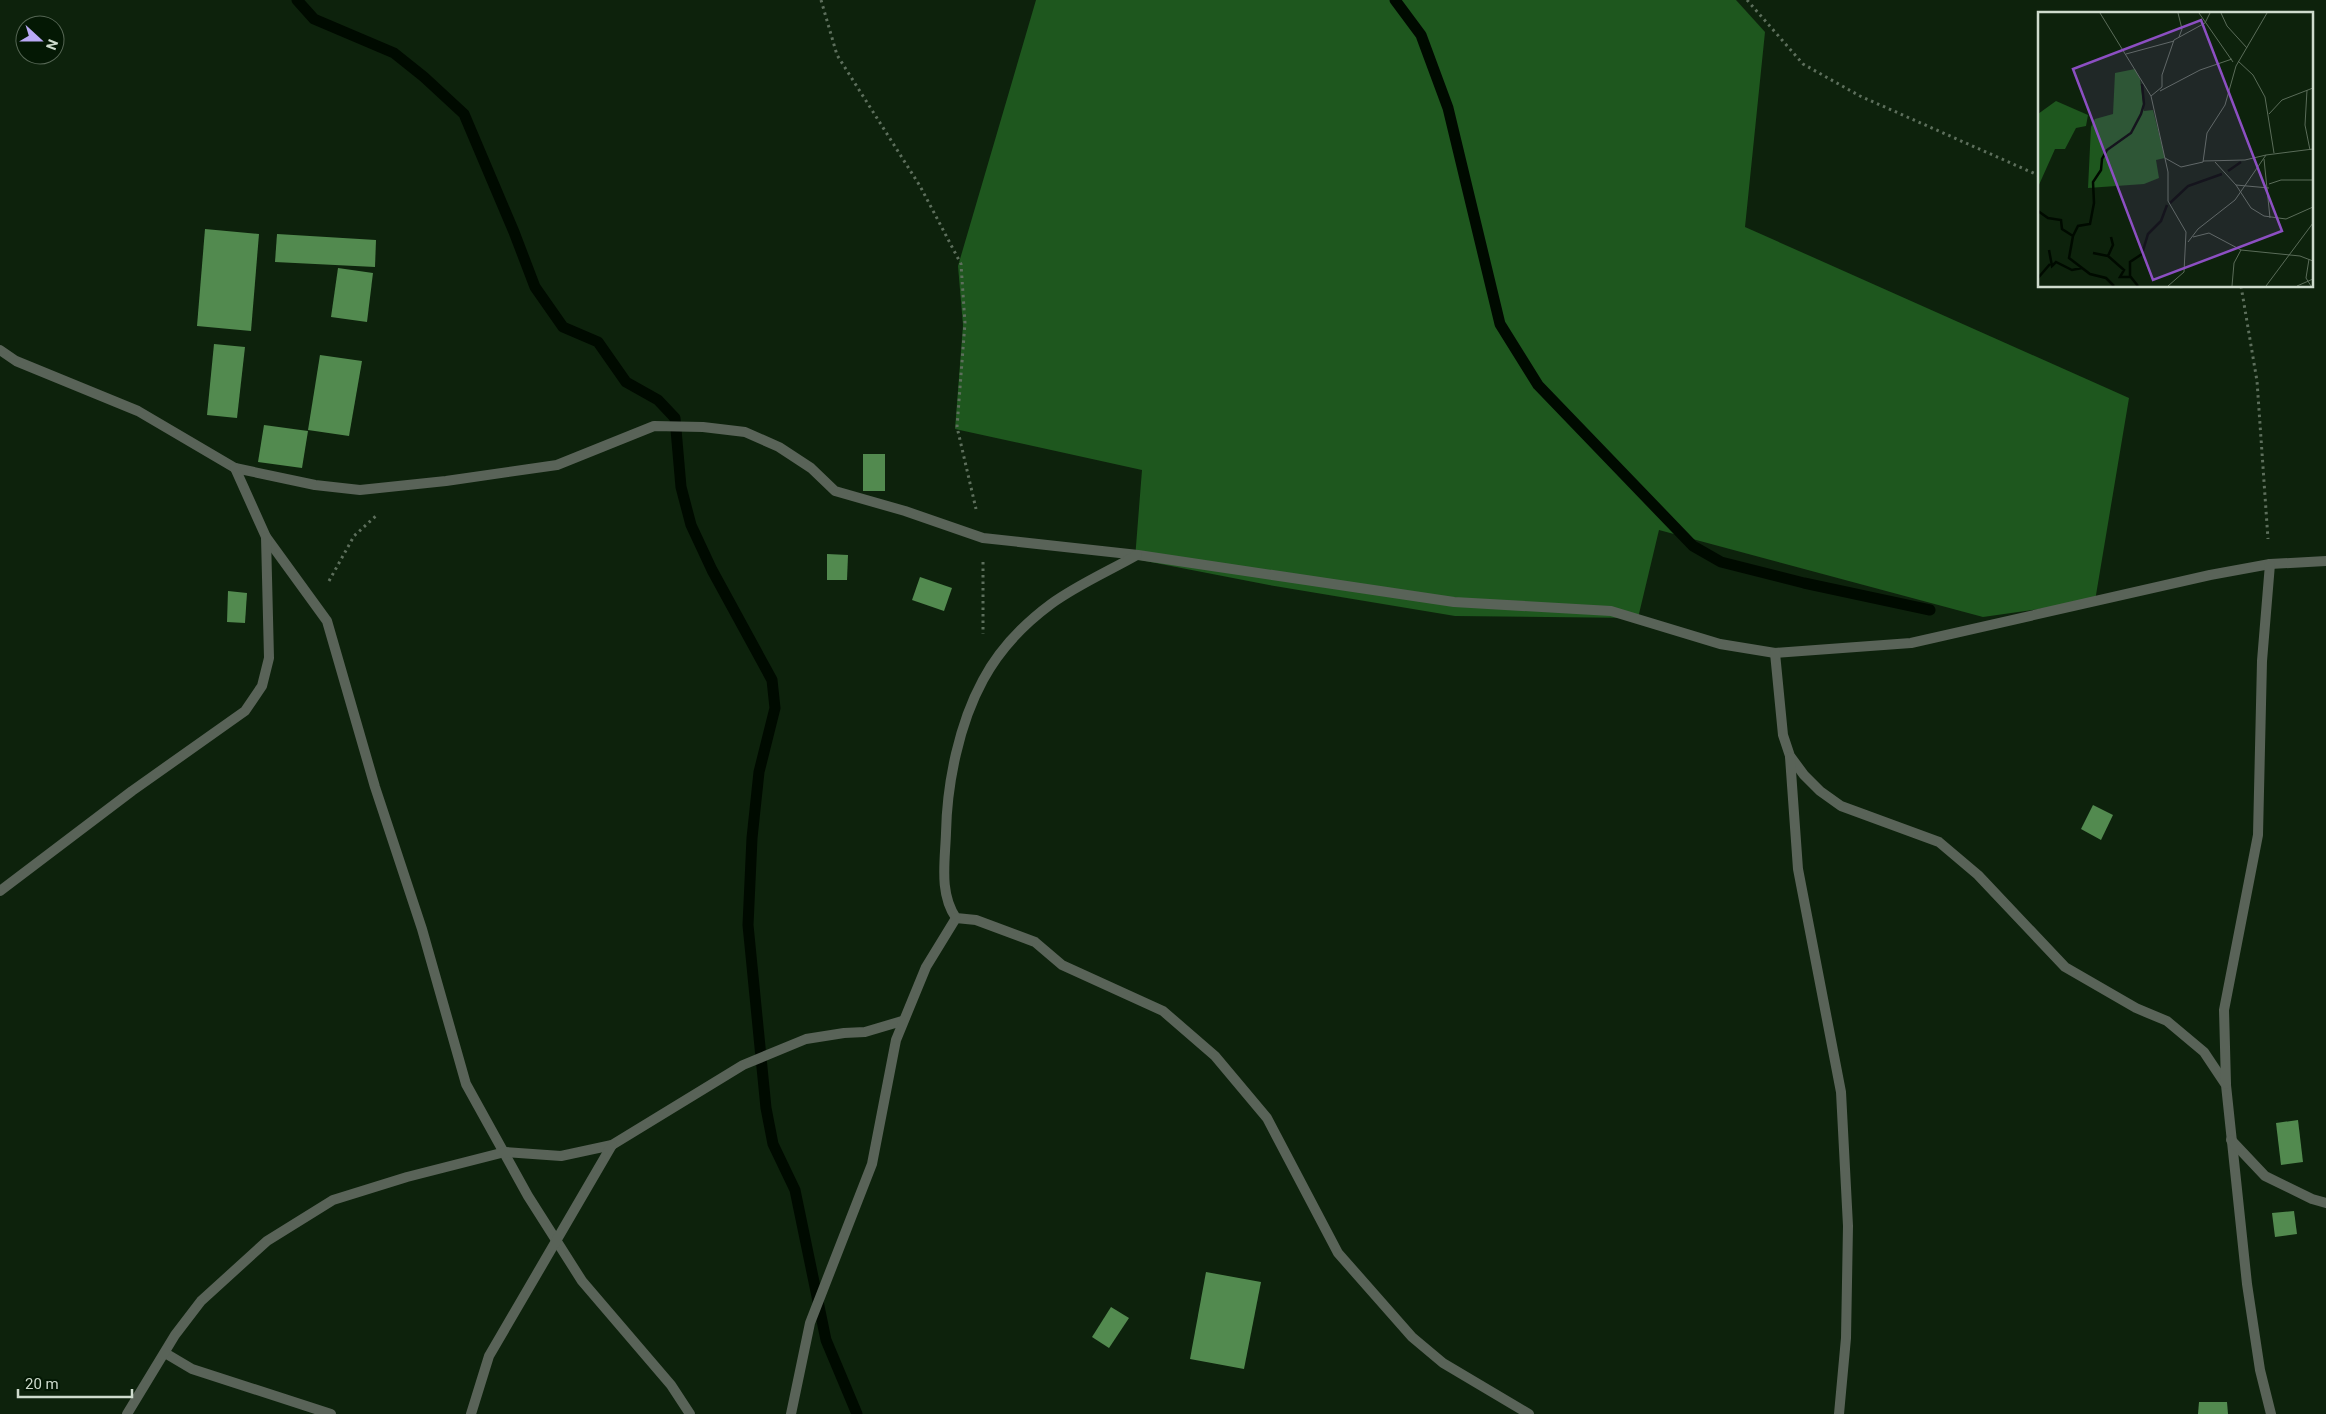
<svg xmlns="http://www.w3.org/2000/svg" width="2326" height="1414" font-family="Roboto,sans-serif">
  <rect width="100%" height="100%" fill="#0d220c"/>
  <polygon fill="#1e571e" points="1036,0 1736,0 1765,32 1745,227 2129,398 2095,601 1983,617 1659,530 1638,618 1455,616 1269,585 1135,559 1142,470 955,429 963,325 958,266"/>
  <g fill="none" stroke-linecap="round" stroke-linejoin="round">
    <g stroke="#000a00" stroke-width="11">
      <polyline points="297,0 314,19 394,53 424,77 464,114 514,232 535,287 563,327 598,342 626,382 658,400 675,418 681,487 691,525 712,570 772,680 775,708 759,772 752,838 748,925 766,1108 773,1144 795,1190 826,1340 857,1414"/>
      <polyline points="1395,0 1421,35 1448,108 1500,324 1538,385 1693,546 1721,562 1804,583 1930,610"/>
    </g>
  </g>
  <g fill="#528a4f">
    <polygon points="205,229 259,234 251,331 197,326"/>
    <polygon points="277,234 376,240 375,267 275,262"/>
    <polygon points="338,268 373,273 367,322 331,317"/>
    <polygon points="214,344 245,347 237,418 207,415"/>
    <polygon points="320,355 362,361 349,436 308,430"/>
    <polygon points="264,425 308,431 302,468 258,462"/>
    <rect x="863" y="454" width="22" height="37"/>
    <polygon points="827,554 848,555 847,580 827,580"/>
    <polygon points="920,577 952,588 944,611 912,600"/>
    <polygon points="228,591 247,593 245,623 227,622"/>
    <polygon points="2093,805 2113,815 2101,840 2081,829"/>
    <polygon points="2298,1120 2303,1162 2281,1165 2276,1123"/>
    <polygon points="2294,1211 2297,1234 2275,1237 2272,1213"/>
    <polygon points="1206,1272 1261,1282 1244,1369 1190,1359"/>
    <polygon points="1111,1307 1129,1318 1109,1348 1092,1337"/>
    <polygon points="2199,1402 2227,1402 2228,1414 2198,1414"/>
  </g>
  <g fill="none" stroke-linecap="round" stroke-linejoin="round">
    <g stroke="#5d6f5c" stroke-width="3" stroke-dasharray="2.5 4" stroke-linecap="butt">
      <polyline points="821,0 837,55 920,186 961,264 965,323 957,427 976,509"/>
      <polyline points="1747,0 1803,64 1860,96 2040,176"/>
      <polyline points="2241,286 2257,381 2268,539"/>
      <polyline points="983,562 983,634"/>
      <polyline points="329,581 354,536 378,514"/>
    </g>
    <g stroke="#596358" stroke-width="10">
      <polyline points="0,350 16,361 138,411 235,468 315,485 360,490 446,481 557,465 654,426 703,427 745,432 779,447 811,468 835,491 905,511 983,538 1138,555 1454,602 1611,611 1720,644 1775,653 1911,643 2210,575 2270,564 2326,561"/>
      <polyline points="235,468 266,537 327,621 375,787 422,929 466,1084 528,1196 582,1281 671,1385 690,1414"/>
      <path d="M 1137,555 C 1109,571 1077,585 1051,604 C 1024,624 999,650 983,680 C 959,724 947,783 946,833 C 945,862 939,893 956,918 L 976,920 L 1035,942 L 1062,965 L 1163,1011 L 1215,1056 L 1267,1118 L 1338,1253 L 1412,1337 L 1443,1363 L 1529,1414"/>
      <polyline points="1775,653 1783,735 1790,756 1804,775 1820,791 1841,806 1939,842 1978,875 2065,967 2136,1008 2167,1021 2204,1052 2226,1085 2247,1284 2260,1370 2271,1414"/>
      <polyline points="1790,757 1798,869 1841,1092 1848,1226 1846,1338 1839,1414"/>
      <polyline points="0,891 132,791 245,711 262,686 269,658 266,537"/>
      <polyline points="2226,1084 2224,1010 2258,835 2262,661 2270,564"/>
      <polyline points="2231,1140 2265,1176 2312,1199 2326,1203"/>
      <polyline points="165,1353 192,1369 331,1414"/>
      <polyline points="127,1414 175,1335 201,1301 267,1241 333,1200 407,1177 505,1152 561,1156 612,1145 743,1065 806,1039 844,1033 865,1032 902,1021"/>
      <polyline points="471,1414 489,1356 612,1145"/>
      <polyline points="791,1414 810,1323 872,1164 896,1040 926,967 956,918"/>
    </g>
  </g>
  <g transform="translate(2038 12)">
    <rect width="275" height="275" fill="#0d220c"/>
    <path d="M 97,57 L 102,67 L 106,99 L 115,98 L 127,146 L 118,148 L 121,166 L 106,172 L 50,176 L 53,115 L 57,107 L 75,102 L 77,61 ZM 18,89 L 50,103 L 48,114 L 38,116 L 27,137 L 17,137 L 0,175 L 0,102 Z" fill="#1e571e"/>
    <path fill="none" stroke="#000a00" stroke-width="2.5" d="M 190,159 L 203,150M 132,191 L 150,174 L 184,162M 0,199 L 10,206 L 23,208 L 24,217 L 35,224 L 31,246 L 52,262 L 68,266 L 76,274M 35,224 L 40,214 L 52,212 L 56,191 L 55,170 L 63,158 L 64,147 L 69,138 L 93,121 L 103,102 L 106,92 L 104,72M 73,225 L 75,233 L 70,244 L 86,258 L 82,265 L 92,265M 11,238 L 14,254 L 18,250 L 34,258 L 44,256M 55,241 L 70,244M 0,266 L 12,252M 100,274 L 92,264 L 92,250 L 104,242 L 110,222 L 123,209 L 129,193"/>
    <path fill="none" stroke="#5a6c59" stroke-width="1" d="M 62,1 L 113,84 L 130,160 L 130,189 L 148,220 L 146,260 L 130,274M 140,1 L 144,17 L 141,25M 161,1 L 195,50M 183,1 L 189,14 L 209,36M 88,42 L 136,29M 200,49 L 215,63 L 227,85 L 236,141M 269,78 L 267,113 L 272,138M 122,79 L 162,58 L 194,47M 113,84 L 124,75 L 124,63 L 136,28 L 167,11 L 172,1M 231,102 L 244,88 L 275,76M 127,146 L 143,155 L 165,150 L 169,121 L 187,93 L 198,54 L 229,1M 226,147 L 232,206M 165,149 L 207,148 L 228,143M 177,150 L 198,173 L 213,196 L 226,204 L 248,207 L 275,195M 231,172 L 243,168 L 275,168M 198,173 L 231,176M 155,225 L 171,221 L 203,238M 150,230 L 160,217 L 197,188 L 228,143 L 275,137M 271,247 L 268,266 L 273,274M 194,274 L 196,251 L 203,238 L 262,244 L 275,249M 228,274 L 275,211M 259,274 L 275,267"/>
    <path fill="#8c4fc2" fill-opacity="0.15" stroke="#8c4fc2" stroke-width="2.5" d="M 163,8 L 244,219 L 115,268 L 35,57 Z"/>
    <rect width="275" height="275" fill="none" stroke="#cedbcd" stroke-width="2.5"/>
  </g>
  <g transform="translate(40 40) rotate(111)"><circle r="24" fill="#041804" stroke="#556654"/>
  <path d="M0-4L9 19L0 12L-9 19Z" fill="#baaaf6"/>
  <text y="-8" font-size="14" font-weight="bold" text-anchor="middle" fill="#cedbcd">N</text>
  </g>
  <path d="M18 1389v8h114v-8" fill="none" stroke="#cedbcd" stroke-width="2.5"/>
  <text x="25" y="1389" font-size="15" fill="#cedbcd" stroke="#041804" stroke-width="4" paint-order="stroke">20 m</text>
</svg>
